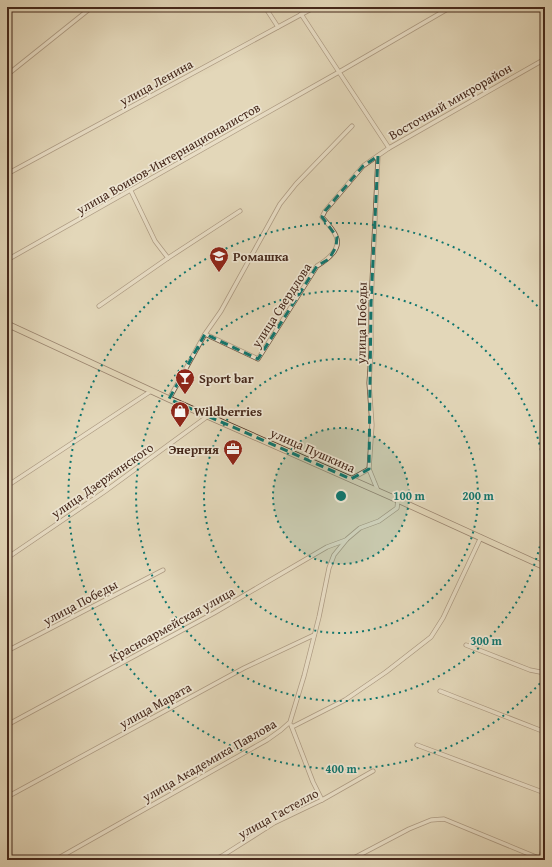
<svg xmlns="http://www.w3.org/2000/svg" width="552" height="867" font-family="'Gentium Book Plus',serif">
  <rect width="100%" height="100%" fill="#e3d7b9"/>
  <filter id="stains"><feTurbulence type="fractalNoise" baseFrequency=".005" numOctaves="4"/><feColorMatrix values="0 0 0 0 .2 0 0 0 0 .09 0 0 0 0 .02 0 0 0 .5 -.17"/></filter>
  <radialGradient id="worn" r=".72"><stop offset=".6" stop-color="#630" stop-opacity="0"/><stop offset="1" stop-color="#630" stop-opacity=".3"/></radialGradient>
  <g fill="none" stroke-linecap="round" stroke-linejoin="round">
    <g stroke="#6c5442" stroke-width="5">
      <g id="street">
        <polyline points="265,7 278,27"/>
        <polyline points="451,7 339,72 389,148 545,59"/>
        <polyline points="7,39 9,36"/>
        <polyline points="7,75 92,7"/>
        <polyline points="7,174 315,7"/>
        <polyline points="131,191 155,241 168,258"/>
        <polyline points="7,260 339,72 301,14"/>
        <polyline points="99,306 168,258 240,211"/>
        <path d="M 205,334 L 258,359 L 317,266 C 327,260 342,249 336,236 C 333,229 327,223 322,217 L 325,211 L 363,166 L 389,148"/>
        <polyline points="169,399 205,334 221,311 280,204 296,184 352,126"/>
        <polyline points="369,469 378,491"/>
        <polyline points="351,479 369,469 372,425 369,383 371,352 371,303 378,156"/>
        <polyline points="7,486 151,391"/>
        <polyline points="7,558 104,492 208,416"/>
        <polyline points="466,645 530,670 545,673"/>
        <polyline points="7,651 163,570"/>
        <polyline points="440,691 545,732"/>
        <polyline points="7,725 214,613 327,547 346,540"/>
        <polyline points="291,725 313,782 322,800"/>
        <polyline points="292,727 345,700 386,672 431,637 443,618 481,537"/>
        <polyline points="417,745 545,793"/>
        <polyline points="7,797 244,668 314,635"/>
        <polyline points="55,860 267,740 281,730 290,722 304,676 319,617 329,568 334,555 347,539 360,528 379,521 397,508 398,500"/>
        <polyline points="213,860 222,856 274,823 322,800 373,771"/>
        <polyline points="350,860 409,829 431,820 444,819 541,859"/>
        <polyline points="540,860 545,842"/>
      </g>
    </g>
    <g stroke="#45281b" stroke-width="7">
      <polyline id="primary" points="7,324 169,399 398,500 545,567"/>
    </g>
    <use href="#street" stroke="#ede5d2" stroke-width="3.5"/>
    <use href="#primary" stroke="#e3d7b9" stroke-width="5.5"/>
  </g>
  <path d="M0 0H552V867H0ZM 378,156 L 371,303 L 369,469 L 351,479 L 169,399 L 205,334 L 258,359 L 317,266 L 329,259 L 336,247 L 337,237 L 322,217 L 325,211 L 363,166 Z" fill="#e3d7b9" fill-opacity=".55" fill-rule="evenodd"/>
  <path fill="none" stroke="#0f766e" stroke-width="3" stroke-dasharray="8 5" stroke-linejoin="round" d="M 378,156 L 371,303 L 369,469 L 351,479 L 169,399 L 205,334 L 258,359 L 317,266 L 329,259 L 336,247 L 337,237 L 322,217 L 325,211 L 363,166 Z"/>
  <circle cx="341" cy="496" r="68" fill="#0f766e" fill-opacity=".12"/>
  <g fill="none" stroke="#0f766e" stroke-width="2" stroke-dasharray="2 4">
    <circle cx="341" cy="496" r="68"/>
    <circle cx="341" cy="496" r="137"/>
    <path d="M545 517A205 205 0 1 1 545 475"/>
    <path d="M544 679A273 273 0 1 1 544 313"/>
  </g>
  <defs>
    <g id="school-pin" transform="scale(1)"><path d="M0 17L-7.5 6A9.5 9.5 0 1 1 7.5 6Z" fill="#8f2418" stroke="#ede5d2"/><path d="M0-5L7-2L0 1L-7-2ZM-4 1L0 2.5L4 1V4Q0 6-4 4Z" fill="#fff"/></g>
    <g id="bar-pin" transform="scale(1)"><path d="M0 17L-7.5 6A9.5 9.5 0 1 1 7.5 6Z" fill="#8f2418" stroke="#ede5d2"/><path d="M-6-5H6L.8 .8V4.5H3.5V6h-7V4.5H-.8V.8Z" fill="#fff"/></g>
    <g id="shop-pin" transform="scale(1)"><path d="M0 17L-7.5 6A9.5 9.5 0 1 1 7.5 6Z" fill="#8f2418" stroke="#ede5d2"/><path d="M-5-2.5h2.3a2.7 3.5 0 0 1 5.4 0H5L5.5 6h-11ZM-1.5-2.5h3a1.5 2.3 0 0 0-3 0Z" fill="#fff"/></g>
    <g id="office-pin" transform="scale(1)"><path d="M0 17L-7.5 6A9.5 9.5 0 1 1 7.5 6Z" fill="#8f2418" stroke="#ede5d2"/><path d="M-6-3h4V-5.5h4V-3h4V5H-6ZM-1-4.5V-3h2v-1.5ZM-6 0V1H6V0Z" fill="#fff"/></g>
  </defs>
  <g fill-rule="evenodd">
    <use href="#school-pin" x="219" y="256"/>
    <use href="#bar-pin" x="185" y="378"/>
    <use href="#shop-pin" x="180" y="411"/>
    <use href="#office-pin" x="233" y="449"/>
  </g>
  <g text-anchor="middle" stroke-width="3.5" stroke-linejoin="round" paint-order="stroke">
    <g font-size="13" fill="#45281b" stroke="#ede5d2">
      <text transform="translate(156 82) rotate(-29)" y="5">улица Ленина</text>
      <text transform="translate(450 101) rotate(-30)" y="5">Восточный микрорайон</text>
      <text transform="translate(168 158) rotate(-30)" y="5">улица Воинов-Интернационалистов</text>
      <text transform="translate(281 305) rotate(-57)" y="5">улица Свердлова</text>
      <text transform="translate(361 323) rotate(-89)" y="5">улица Победы</text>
      <text transform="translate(313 450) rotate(24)" y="5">улица Пушкина</text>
      <text transform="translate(102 480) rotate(-35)" y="5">улица Дзержинского</text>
      <text transform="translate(80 602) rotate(-28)" y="5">улица Победы</text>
      <text transform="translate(172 624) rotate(-29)" y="5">Красноармейская улица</text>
      <text transform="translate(155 705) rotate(-29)" y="5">улица Марата</text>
      <text transform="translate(209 760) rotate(-30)" y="5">улица Академика Павлова</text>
      <text transform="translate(278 813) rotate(-29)" y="5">улица Гастелло</text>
    </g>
    <g font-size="13" font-weight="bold" fill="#45281b" stroke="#ede5d2" text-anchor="start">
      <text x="233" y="261">Ромашка</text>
      <text x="199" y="383">Sport bar</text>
      <text x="194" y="416">Wildberries</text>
      <text x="219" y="454" text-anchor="end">Энергия</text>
    </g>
  </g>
  <circle cx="341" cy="496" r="6" fill="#0f766e" stroke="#ede5d2" stroke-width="2"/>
  <g font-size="12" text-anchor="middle" font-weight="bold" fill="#0f766e" stroke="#ede5d2" stroke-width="3.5" stroke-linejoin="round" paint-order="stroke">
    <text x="409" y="500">100 m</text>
    <text x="478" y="500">200 m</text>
    <text x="486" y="645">300 m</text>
    <text x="341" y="773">400 m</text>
  </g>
  <rect width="552" height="867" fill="none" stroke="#e3d7b9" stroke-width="24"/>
  <rect x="8" y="8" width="536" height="851" fill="none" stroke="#45281b" stroke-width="2"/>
  <rect x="12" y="12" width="528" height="843" fill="none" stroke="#45281b"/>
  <rect width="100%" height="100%" filter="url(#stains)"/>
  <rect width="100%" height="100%" fill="url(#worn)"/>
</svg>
